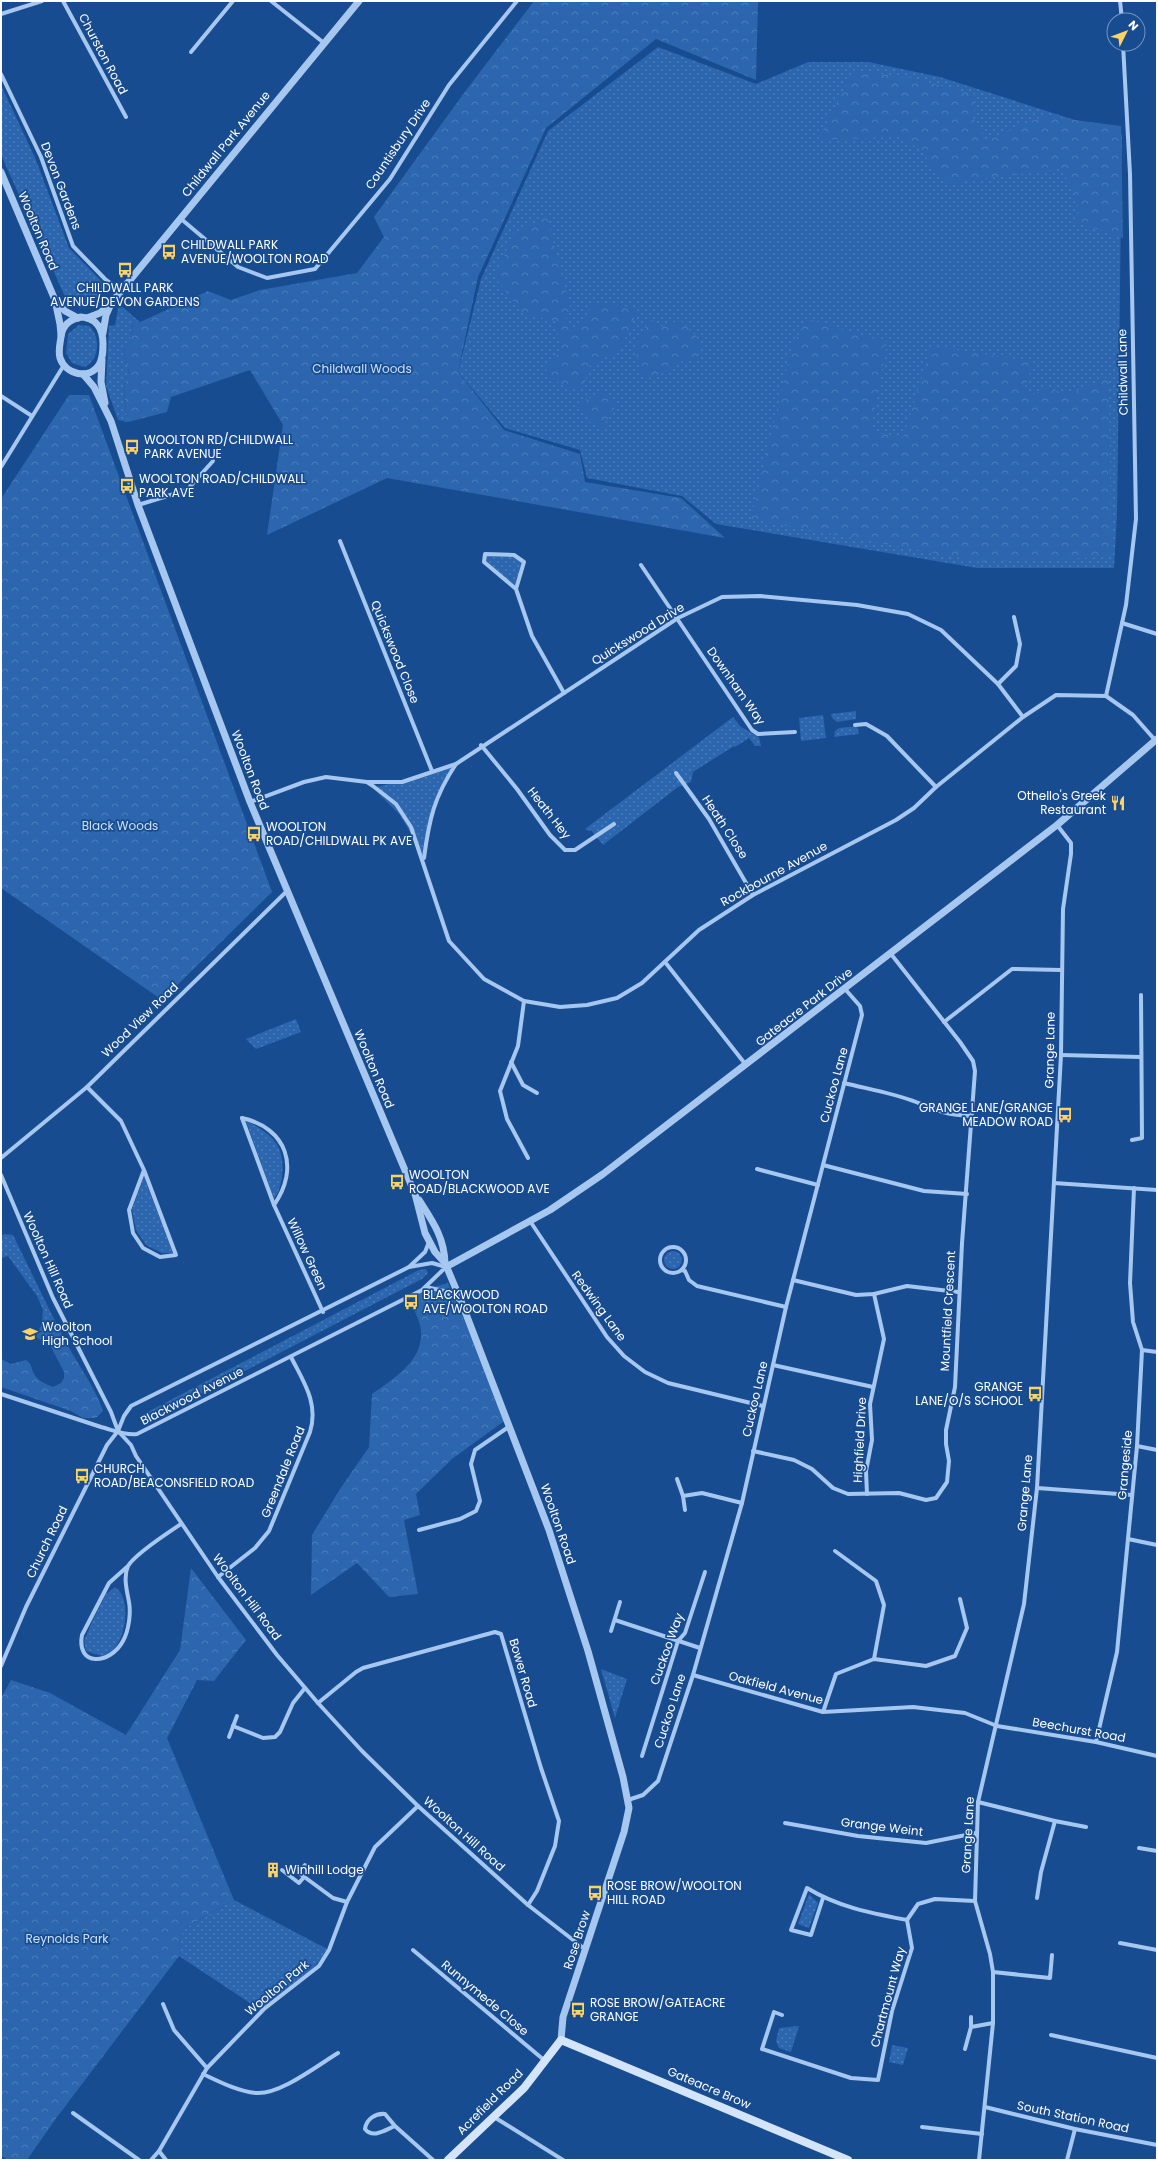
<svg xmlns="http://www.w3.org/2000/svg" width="1158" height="2161" font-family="Poppins,sans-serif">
  <defs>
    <pattern id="grass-dots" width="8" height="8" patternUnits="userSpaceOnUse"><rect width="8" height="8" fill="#2b66ae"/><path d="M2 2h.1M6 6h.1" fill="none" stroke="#4b7dba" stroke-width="1.8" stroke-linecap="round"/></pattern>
    <pattern id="forest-crowns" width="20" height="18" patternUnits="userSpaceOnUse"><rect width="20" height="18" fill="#2b66ae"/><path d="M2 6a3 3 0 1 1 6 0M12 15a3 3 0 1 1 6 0" fill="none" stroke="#4b7dba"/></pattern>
  </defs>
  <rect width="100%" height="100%" fill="#184c90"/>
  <g fill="url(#grass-dots)">
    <polygon points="658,47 756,84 808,62 868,62 940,77 1122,135 1117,515 1114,568 977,568 716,524 682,496 587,478 580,450 505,428 458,372 481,279 548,131"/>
    <polygon points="1,85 36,160 69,248 107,287 91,305 80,308 67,301 1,155"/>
    <path d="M 119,304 L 134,317 L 129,347 L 123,350 L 129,371 C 121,388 125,404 128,422 L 118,420 L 106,386 L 109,326 L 115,325 Z"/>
    <path d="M 79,325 L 89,326 C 101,336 100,361 84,367 L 72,363 L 66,353 L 68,334 Z"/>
    <polygon points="485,554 514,555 524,562 516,589 484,562"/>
    <polygon points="856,711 856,719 837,722 832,718 831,714"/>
    <polygon points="823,715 826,738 801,741 799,718"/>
    <polygon points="733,717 741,727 759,737 761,746 755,746 749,738 735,747 734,746 693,772 691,782 678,787 603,845 591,830 588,831 585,829"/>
    <polygon points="857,726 859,734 834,737 835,731 839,728"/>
    <polygon points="454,767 433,810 424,856 400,815 373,788"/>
    <polygon points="296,1019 301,1032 256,1049 246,1039"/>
    <path d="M 246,1121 C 271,1133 286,1146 282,1176 C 281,1184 279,1192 274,1199 Z"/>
    <polygon points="144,1177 173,1253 162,1253 146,1245 136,1230 132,1209"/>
    <polygon points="4,1234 13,1235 53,1317 42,1323 43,1310 37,1296 8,1256 1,1258 1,1236"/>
    <circle cx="673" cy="1260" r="9"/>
    <polygon points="426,1269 428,1273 422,1279 143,1424 140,1416 419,1270"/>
    <path d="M 115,1587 C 132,1598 126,1637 113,1650 C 110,1653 105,1655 102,1656 L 86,1651 L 84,1641 L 92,1622 L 106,1594 Z"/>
    <polygon points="601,1669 627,1679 615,1718"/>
    <polygon points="809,1894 818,1903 809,1928 798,1924"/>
    <polygon points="234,1900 329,1950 308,1974 262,2011 179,1956 182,1930"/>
    <polygon points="799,2026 791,2052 779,2048 776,2041 779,2028"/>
    <polygon points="892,2045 908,2048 903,2065 889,2062"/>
  </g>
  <g fill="url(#forest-crowns)">
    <path d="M 534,1 L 758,1 L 756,80 L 656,39 L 546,128 L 478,277 L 458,372 L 504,430 L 580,454 L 585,482 L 681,498 L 725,538 L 387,478 L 267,535 L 283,425 L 250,370 L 171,397 L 167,412 L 128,422 C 125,404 121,388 129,371 L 123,350 L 129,347 L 134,317 L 140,322 L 208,291 L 231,300 L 260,290 L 357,273 L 384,237 L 374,217 L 464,93 Z"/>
    <path d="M 854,70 L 910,78 L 977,95 L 973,118 L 986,140 L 1044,116 L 1121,126 L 1123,238 L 1076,222 C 1082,199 1074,186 1059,169 C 1023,174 987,177 951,184 L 936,172 L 922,152 L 903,137 L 818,140 Z"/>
    <polygon points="547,217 571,310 565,320 570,329 586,321 593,301 638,309 621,349 590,365 583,389 566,388 545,372 561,348 555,321 522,313 495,277 514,233"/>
    <polygon points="650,318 660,327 680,320 701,341 697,359 679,362 653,379 641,374 635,347"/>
    <polygon points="808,319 887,342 871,432 903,437 932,346 1034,362 1025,387 1028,396 1046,389 1072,393 1109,377 1111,557 982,562 751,519 792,346"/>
    <polygon points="604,392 617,404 602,428 591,424 579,403"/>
    <polygon points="69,395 89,395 272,892 162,1000 1,888 1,499"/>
    <path d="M 448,1283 L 507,1419 L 452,1459 L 416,1494 L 420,1515 L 404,1520 L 418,1594 L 389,1597 L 357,1563 L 311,1595 L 312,1535 L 340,1489 L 369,1447 L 372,1394 C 393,1379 423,1361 421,1332 C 421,1322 414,1311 411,1302 L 422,1290 Z"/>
    <path d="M 53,1317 C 60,1329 65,1341 72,1353 C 83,1372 96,1390 103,1411 L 96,1418 L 83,1418 L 71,1411 L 1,1387 L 1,1359 L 11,1364 L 26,1360 C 32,1364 31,1368 34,1374 C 38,1381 46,1384 53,1387 L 61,1383 L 64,1378 L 64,1372 L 51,1347 L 36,1337 L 42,1323 Z"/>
    <polygon points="191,1568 246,1640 214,1681 197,1680 167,1738 234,1900 182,1930 179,1956 57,2117 27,2160 8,2160 1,2156 1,1698 11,1680 50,1693 126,1735 180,1650"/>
  </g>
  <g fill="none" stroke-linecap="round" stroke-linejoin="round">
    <g stroke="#a6c7ef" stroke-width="4">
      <polyline points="63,1 126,117"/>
      <polyline points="271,1 324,43"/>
      <polyline points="1120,1 1122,20"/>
      <polyline points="1,14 42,1"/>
      <polyline points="191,52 233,1"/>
      <polyline points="1,74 41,157 73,246 105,279 121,291"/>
      <polyline points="180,218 238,267 267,278 315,269 390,179 449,85 517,1"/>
      <polyline points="1,396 32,416"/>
      <polyline points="1,467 64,365"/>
      <polyline points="138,505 187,490 213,461"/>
      <polyline points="340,541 432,771"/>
      <polyline points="641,565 752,730 758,734 795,732"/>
      <polyline points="516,589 524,562 514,555 485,554 484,562 516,589 532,636 564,693"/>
      <polyline points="1122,623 1157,634"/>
      <polyline points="998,684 1016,666 1020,644 1014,617"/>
      <polyline points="1106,696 1126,605 1136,519 1130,174 1123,44"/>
      <polyline points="855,725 866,724 887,736 936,787"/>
      <polyline points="481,745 517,789 550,835 565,850 575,850 614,824"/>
      <polyline points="676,773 709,819 753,895"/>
      <polyline points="367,782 402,782 456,764 678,618 722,597 760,596 857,605 908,614 941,630 998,684 1023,717"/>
      <polyline points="250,802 304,782 326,777 367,782 373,786 396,804 411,827 449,941 484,979 524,1001 560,1007 587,1005 617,998 642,983 699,930 753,895 896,820 914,808 936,787 1023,717 1056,695 1106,696 1133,715 1155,740"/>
      <path d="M 424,858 C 429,820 434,797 456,764"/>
      <polyline points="665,962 746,1065"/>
      <polyline points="524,1001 518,1046 500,1091 507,1119 528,1158"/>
      <polyline points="944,1022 1012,969 1061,970"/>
      <polyline points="1061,1055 1140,1057"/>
      <polyline points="511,1062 523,1085 537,1093"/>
      <path d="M 844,1083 C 868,1089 893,1093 916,1102 C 938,1111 947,1115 972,1116"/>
      <polyline points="87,1087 121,1121 144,1170 176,1255 160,1257 143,1248 133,1233 129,1210 144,1170"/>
      <polyline points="242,1118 274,1205 323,1312"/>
      <path d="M 242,1118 C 287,1128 300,1168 274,1205"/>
      <polyline points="1132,1140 1142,1138 1141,995"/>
      <polyline points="1,1158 87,1087 287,891"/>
      <polyline points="823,1165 924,1191 967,1194"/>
      <polyline points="757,1169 818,1185"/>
      <polyline points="1,1175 53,1298 111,1412 118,1431 131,1445 136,1456 218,1577 277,1655 318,1703 362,1751 418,1806 528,1905 586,1950"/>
      <polyline points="1054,1183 1157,1190"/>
      <polyline points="530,1221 607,1337 624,1356 645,1372 668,1383 763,1406"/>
      <circle cx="673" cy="1260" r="13"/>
      <polyline points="409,1267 425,1252 429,1242"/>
      <polyline points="682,1270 685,1271 689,1280 697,1286 786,1307"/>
      <polyline points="793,1280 856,1295 874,1294 907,1286 958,1292"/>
      <polyline points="426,1287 444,1291 459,1300"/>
      <polyline points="1142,1350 1157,1352"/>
      <polyline points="773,1365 873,1387"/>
      <path d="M 1,1394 L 101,1427 C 113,1430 126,1436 137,1434 L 422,1290 L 446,1267 L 432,1263 L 409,1267 L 131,1406 L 124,1416 L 118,1431 L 107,1445 L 26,1607 L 1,1666"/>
      <polyline points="1137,1446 1157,1450"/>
      <polyline points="753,1451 794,1460 812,1469 833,1488 848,1494 899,1493 926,1500 936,1498 947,1482 949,1461 946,1444 946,1430 955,1387 962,1243 975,1071 973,1061 960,1042 891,954"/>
      <polyline points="677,1479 683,1496 685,1510"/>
      <polyline points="1037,1488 1132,1495"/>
      <polyline points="867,1494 866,1471 872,1440 870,1404 884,1339 874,1294"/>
      <polyline points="683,1496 702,1493 742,1503"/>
      <polyline points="419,1530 460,1519 476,1511 480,1501 471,1464 475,1450 510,1426"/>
      <polyline points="1128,1539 1157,1545"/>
      <polyline points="835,1551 876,1581 884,1605 874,1659"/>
      <path d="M 128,1566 L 109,1583 L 82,1635 C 76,1667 110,1665 123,1641 C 129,1630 131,1613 129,1602 C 127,1591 123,1577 128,1566 C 135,1554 169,1532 181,1524"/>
      <path d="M 218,1577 L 255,1548 L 269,1531 L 310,1432 C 319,1403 303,1381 291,1357"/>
      <polyline points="615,1620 700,1648"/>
      <polyline points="611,1631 620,1602"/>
      <polyline points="693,1675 823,1712 913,1707 965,1713 997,1726 1096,1742 1157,1756"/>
      <polyline points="318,1703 356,1672 363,1668 495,1632 501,1634 541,1768 559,1821 555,1846 537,1891 528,1905"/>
      <polyline points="823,1712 836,1674 874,1659 926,1666 955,1656 967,1628 960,1599"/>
      <polyline points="233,1726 263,1738 275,1737 280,1732 293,1703 305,1688"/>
      <polyline points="229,1737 237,1716"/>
      <polyline points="1096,1742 1117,1652 1137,1446 1142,1350 1133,1322 1130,1283 1134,1188"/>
      <polyline points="642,1756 678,1641 685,1633 705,1572"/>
      <polyline points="628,1800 643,1795 658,1781 693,1675 742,1503 786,1307 862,1015 860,1006 845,989"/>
      <polyline points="978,1802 1055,1821 1086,1827"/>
      <polyline points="785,1823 858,1836 926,1843 976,1833"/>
      <polyline points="1139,1848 1157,1851"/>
      <polyline points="305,1865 299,1873 333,1898 347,1902"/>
      <polyline points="282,1870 299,1883 304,1877"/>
      <path d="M 823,1898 L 811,1935 L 791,1930 L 807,1888 C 838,1907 871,1913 907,1920 L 918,1904 L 935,1899 L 975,1901"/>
      <polyline points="1037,1898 1041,1872 1055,1821"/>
      <polyline points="1120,1943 1157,1950"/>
      <polyline points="413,1950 544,2060"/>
      <polyline points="993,1972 1050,1978 1052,1955"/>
      <polyline points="163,2004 174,2030 207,2068"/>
      <polyline points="782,2015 774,2012 762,2049 851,2078 878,2080 892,2011 912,1948 907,1920"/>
      <polyline points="971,2027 993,2023"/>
      <polyline points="1051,2035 1157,2058"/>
      <polyline points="965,2049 971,2027 971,2017"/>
      <path d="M 203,2074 C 220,2082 237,2091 256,2093 C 280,2095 318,2065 338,2053"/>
      <polyline points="985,2107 1075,2129 1157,2145"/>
      <polyline points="73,2113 139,2160"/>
      <polyline points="494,2117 563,2160"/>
      <path d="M 395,2126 C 385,2130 373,2139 365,2129 C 366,2119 376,2113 385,2114 L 395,2126 L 433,2160"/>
      <polyline points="922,2127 982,2134"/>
      <polyline points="159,2151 166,2160"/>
      <polyline points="151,2160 159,2151 207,2068 264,2009 319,1966 329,1950 347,1902 375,1847 418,1806"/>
      <polyline points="979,2160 993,2023 993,1972 990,1954 975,1901 978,1802 1024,1604 1037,1488 1061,1055 1063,909 1071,854 1071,843 1057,825"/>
      <polyline points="1067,2160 1075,2129"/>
    </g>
    <g stroke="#a6c7ef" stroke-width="7">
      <polyline points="1,172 55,300 60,324 61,335"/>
      <polyline points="56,301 65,311 78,318"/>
      <path d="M 81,317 C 97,318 103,329 103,344 C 103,351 103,358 99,365 C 89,380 66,375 60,358 C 58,351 60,344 61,337 C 62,326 70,319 81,317 Z"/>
      <polyline points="87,318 100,313 112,302 359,1"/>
      <polyline points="103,333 106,315 110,306"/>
      <polyline points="102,360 101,382 105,403"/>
      <polyline points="83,374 94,387 111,421 138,505 250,802 415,1194 425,1233 435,1252 445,1263 461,1301 549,1530 588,1651 623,1777 629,1808 624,1832 563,2017 561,2040"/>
      <path d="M 419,1200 C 433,1222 444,1237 445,1263"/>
      <polyline points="446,1267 550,1210 603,1174 1057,825 1157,739"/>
    </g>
    <polyline stroke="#d3e4fb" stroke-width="8" points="448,2160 524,2088 561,2040 848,2160"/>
  </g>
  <defs>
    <g id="bus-bare" transform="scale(1.2)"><path d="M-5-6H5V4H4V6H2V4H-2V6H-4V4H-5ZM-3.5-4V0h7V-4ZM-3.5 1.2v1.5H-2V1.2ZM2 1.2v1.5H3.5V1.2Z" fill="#ffd264" stroke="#184c90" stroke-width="2.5" paint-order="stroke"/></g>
    <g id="restaurant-bare" transform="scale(1.2)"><path d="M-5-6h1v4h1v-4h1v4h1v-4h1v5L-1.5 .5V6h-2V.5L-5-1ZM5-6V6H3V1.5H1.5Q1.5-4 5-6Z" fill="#ffd264" stroke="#184c90" stroke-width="2.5" paint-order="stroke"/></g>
    <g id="school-bare" transform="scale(1.2)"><path d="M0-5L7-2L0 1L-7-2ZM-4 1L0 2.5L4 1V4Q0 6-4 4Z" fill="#ffd264" stroke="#184c90" stroke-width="2.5" paint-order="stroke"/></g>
    <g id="building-bare" transform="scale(1.2)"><path d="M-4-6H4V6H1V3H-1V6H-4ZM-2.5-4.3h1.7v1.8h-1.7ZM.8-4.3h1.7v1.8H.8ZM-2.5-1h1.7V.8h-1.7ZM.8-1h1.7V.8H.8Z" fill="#ffd264" stroke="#184c90" stroke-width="2.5" paint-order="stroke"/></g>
  </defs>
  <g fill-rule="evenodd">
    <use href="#bus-bare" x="169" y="252"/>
    <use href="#bus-bare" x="125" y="270"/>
    <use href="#bus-bare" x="132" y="447"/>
    <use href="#bus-bare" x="127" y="486"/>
    <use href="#restaurant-bare" x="1118" y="803"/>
    <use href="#bus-bare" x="254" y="834"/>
    <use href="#bus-bare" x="1065" y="1115"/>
    <use href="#bus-bare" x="397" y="1182"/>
    <use href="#bus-bare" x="411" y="1302"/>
    <use href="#school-bare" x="30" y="1334"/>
    <use href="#bus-bare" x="1035" y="1394"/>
    <use href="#bus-bare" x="82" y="1476"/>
    <use href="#building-bare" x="273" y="1870"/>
    <use href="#bus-bare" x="595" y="1893"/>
    <use href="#bus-bare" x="578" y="2010"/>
  </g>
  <g text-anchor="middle" stroke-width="3.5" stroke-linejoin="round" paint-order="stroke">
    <g font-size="12" fill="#fff" stroke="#184c90">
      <text transform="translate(103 54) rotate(62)" y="4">Churston Road</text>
      <text transform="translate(226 144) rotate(-51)" y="4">Childwall Park Avenue</text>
      <text transform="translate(398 144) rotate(-56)" y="4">Countisbury Drive</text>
      <text transform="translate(61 186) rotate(69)" y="4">Devon Gardens</text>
      <text transform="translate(38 231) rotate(67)" y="4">Woolton Road</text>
      <text transform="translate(1123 372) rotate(-91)" y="4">Childwall Lane</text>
      <text transform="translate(638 634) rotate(-32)" y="4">Quickswood Drive</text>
      <text transform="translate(395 652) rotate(68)" y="4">Quickswood Close</text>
      <text transform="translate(736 686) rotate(55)" y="4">Downham Way</text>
      <text transform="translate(250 770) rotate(69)" y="4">Woolton Road</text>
      <text transform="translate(549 813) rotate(52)" y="4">Heath Hey</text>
      <text transform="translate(725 827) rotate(57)" y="4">Heath Close</text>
      <text transform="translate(774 874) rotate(-29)" y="4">Rockbourne Avenue</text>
      <text transform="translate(804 1007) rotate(-38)" y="4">Gateacre Park Drive</text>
      <text transform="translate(140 1020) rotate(-44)" y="4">Wood View Road</text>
      <text transform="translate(1050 1050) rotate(-89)" y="4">Grange Lane</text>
      <text transform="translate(374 1069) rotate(67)" y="4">Woolton Road</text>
      <text transform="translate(834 1085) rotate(-75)" y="4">Cuckoo Lane</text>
      <text transform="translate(307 1254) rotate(65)" y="4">Willow Green</text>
      <text transform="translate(48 1260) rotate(66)" y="4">Woolton Hill Road</text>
      <text transform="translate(599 1306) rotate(54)" y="4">Redwing Lane</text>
      <text transform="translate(948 1311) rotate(-87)" y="4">Mountfield Crescent</text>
      <text transform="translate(192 1396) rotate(-27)" y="4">Blackwood Avenue</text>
      <text transform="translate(755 1399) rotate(-77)" y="4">Cuckoo Lane</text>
      <text transform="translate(860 1440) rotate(-87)" y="4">Highfield Drive</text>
      <text transform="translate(1125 1465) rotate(-85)" y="4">Grangeside</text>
      <text transform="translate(283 1472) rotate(-68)" y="4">Greendale Road</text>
      <text transform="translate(1025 1493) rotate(-85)" y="4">Grange Lane</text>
      <text transform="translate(558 1524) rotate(71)" y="4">Woolton Road</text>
      <text transform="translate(47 1542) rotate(-64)" y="4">Church Road</text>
      <text transform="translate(247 1597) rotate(53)" y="4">Woolton Hill Road</text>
      <text transform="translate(667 1649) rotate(-70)" y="4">Cuckoo Way</text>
      <text transform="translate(523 1673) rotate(74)" y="4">Bower Road</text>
      <text transform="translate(776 1688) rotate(15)" y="4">Oakfield Avenue</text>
      <text transform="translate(670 1711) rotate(-72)" y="4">Cuckoo Lane</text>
      <text transform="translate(1079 1730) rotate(10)" y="4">Beechurst Road</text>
      <text transform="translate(882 1827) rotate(7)" y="4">Grange Weint</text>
      <text transform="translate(464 1834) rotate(42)" y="4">Woolton Hill Road</text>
      <text transform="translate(968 1835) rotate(-87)" y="4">Grange Lane</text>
      <text transform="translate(577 1940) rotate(-72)" y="4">Rose Brow</text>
      <text transform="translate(277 1988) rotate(-40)" y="4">Woolton Park</text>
      <text transform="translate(888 1997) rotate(-75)" y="4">Chartmount Way</text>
      <text transform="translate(485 1998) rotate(40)" y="4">Runnymede Close</text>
      <text transform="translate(709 2088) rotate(23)" y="4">Gateacre Brow</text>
      <text transform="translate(490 2102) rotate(-45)" y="4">Acrefield Road</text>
      <text transform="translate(1073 2117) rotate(12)" y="4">South Station Road</text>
    </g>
    <g font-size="12" fill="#fff" stroke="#184c90" text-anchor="start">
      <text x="181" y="249">CHILDWALL PARK<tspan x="181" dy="14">AVENUE/WOOLTON ROAD</tspan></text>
      <text x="125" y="292" text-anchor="middle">CHILDWALL PARK<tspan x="125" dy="14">AVENUE/DEVON GARDENS</tspan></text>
      <text x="144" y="444">WOOLTON RD/CHILDWALL<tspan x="144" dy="14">PARK AVENUE</tspan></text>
      <text x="139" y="483">WOOLTON ROAD/CHILDWALL<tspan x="139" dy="14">PARK AVE</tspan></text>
      <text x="1106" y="800" text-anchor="end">Othello's Greek<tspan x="1106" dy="14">Restaurant</tspan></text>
      <text x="266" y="831">WOOLTON<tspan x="266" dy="14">ROAD/CHILDWALL PK AVE</tspan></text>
      <text x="1053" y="1112" text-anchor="end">GRANGE LANE/GRANGE<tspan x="1053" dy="14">MEADOW ROAD</tspan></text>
      <text x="409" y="1179">WOOLTON<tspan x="409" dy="14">ROAD/BLACKWOOD AVE</tspan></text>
      <text x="423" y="1299">BLACKWOOD<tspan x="423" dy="14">AVE/WOOLTON ROAD</tspan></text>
      <text x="42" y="1331">Woolton<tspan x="42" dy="14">High School</tspan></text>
      <text x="1023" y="1391" text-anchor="end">GRANGE<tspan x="1023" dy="14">LANE/O/S SCHOOL</tspan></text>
      <text x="94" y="1473">CHURCH<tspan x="94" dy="14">ROAD/BEACONSFIELD ROAD</tspan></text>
      <text x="285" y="1874">Winhill Lodge</text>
      <text x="607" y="1890">ROSE BROW/WOOLTON<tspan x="607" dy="14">HILL ROAD</tspan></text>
      <text x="590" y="2007">ROSE BROW/GATEACRE<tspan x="590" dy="14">GRANGE</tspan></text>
    </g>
    <g font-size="12" fill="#cce1fb" stroke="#184c90">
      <text x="362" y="373">Childwall Woods</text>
      <text x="120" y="830">Black Woods</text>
      <text x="67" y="1943">Reynolds Park</text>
    </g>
  </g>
  <rect width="1158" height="2161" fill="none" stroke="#ffffff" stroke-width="4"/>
  <g transform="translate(1126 32) rotate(48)"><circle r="19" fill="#184c90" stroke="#7494bc"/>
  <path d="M0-3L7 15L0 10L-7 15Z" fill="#ffd264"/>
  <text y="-6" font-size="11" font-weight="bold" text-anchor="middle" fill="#ffffff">N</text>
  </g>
</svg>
